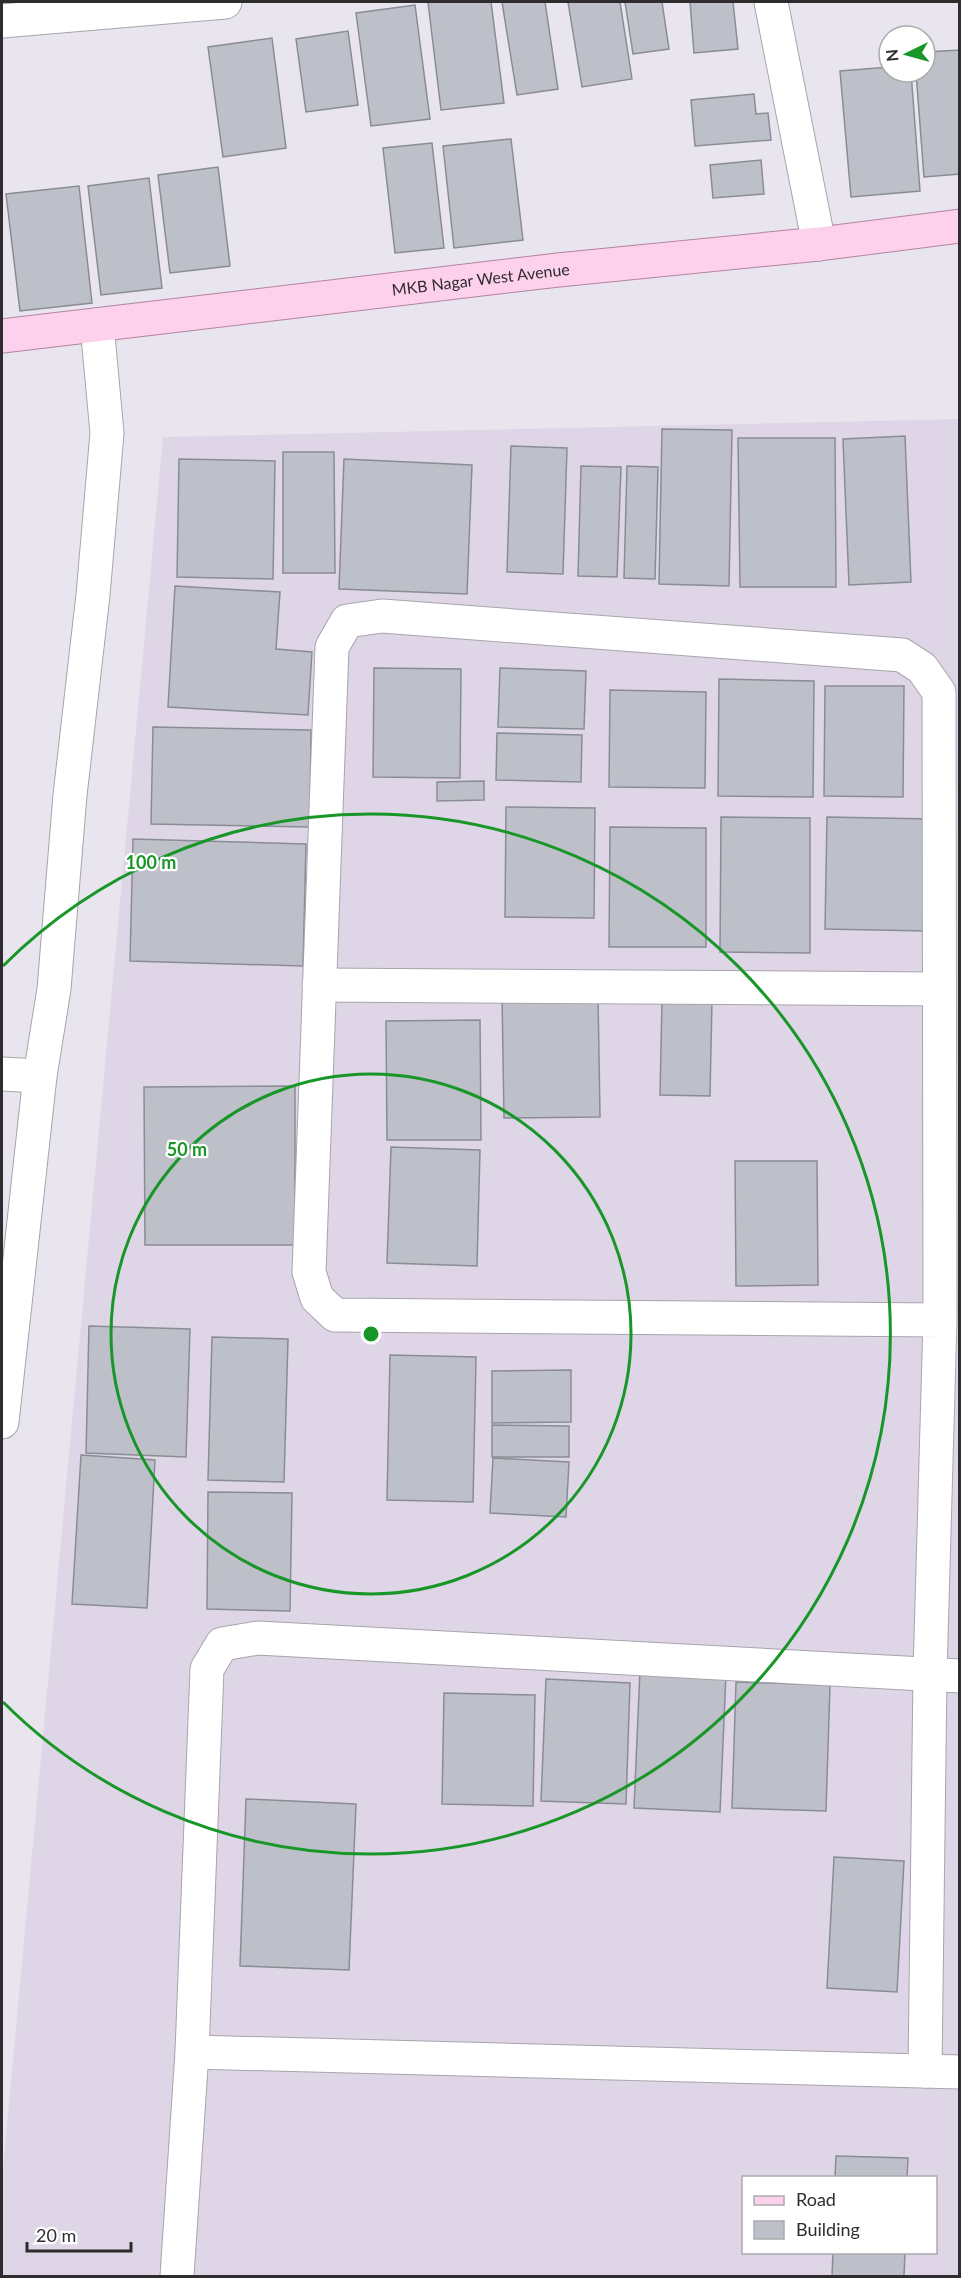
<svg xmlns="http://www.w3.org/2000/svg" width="961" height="2278" font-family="Lato,sans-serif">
  <rect width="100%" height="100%" fill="#e9e5ee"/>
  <path fill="#ded6e6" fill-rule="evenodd" d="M 959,419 L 959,2276 L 2,2276 L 2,2179 L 163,437 ZM 744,2178 L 936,2178 L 936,2252 L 744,2252 Z"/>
  <g fill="#bec0c9" stroke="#8a8c95" stroke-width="1.5">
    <polygon points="428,2 491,2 504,103 441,110"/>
    <polygon points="502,2 545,2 558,89 517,95"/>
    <polygon points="568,2 620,2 632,79 582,87"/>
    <polygon points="625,2 662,2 669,49 633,54"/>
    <polygon points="690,2 733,2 738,49 694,53"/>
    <polygon points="415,5 430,119 371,126 356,13"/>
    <polygon points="348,31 358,105 306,112 296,39"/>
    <polygon points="272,38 286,148 223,157 208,47"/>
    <polygon points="960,50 960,174 924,177 916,72 925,72 925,52"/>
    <polygon points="889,67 889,72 911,72 920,191 851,197 840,71"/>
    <polygon points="754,94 756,114 768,113 771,140 695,146 691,100"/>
    <polygon points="511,139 523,240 454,248 443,146"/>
    <polygon points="432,143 444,248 395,253 383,148"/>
    <polygon points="761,160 764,194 713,198 710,165"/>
    <polygon points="218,167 230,266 170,273 158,175"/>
    <polygon points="149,178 162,288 101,295 88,186"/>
    <polygon points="79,186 92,303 20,311 6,194"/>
    <polygon points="662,429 732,430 729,586 659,584"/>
    <polygon points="905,436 911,582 849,585 843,439"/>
    <polygon points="738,438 835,438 836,587 740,587"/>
    <polygon points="511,446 567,448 563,574 507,572"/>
    <polygon points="283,452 334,452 335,573 283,573"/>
    <polygon points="179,459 275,461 273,579 177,577"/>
    <polygon points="344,459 472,465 467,594 339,589"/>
    <polygon points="581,466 621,467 617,577 578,576"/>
    <polygon points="627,466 658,467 655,579 624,578"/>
    <polygon points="175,586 280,592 276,649 312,652 308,715 168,707"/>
    <polygon points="374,668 461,669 460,778 373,777"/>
    <polygon points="500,668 586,671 584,729 498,727"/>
    <polygon points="719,679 814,681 813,797 718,796"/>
    <polygon points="825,686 904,686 903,797 824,796"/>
    <polygon points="610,690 706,692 705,788 609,787"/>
    <polygon points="153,727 311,730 310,827 151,824"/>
    <polygon points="497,733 582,735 581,782 496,780"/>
    <polygon points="484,781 484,800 437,801 437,782"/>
    <polygon points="506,807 595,808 594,918 505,917"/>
    <polygon points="721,817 810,818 810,953 720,952"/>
    <polygon points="827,817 929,819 927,931 825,929"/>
    <polygon points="610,827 706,828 706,947 609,947"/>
    <polygon points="133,839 306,844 303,966 130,961"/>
    <polygon points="598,994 600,1117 504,1118 502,995"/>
    <polygon points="662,999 712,1000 710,1096 660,1095"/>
    <polygon points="480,1020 481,1140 387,1140 386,1021"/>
    <polygon points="295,1086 295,1245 145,1245 144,1087"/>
    <polygon points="391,1147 480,1150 477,1266 387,1263"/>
    <polygon points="735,1161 817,1161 818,1285 736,1286"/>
    <polygon points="89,1326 190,1329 186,1457 86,1453"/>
    <polygon points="212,1337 288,1339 284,1482 208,1480"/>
    <polygon points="390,1355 476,1357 473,1502 387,1500"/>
    <polygon points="571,1370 571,1422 492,1423 492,1371"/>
    <polygon points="492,1425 569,1426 569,1457 492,1457"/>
    <polygon points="81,1455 155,1460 147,1608 72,1604"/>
    <polygon points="493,1458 569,1462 566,1517 490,1513"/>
    <polygon points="208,1492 292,1493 290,1611 207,1609"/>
    <polygon points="640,1670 726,1674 720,1812 634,1808"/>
    <polygon points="546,1679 630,1683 626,1804 541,1801"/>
    <polygon points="736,1682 830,1685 826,1811 732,1808"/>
    <polygon points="444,1693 535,1695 533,1806 442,1804"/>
    <polygon points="246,1799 356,1804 349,1970 240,1966"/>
    <polygon points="834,1857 904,1861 897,1992 827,1988"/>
    <polygon points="836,2156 908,2158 907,2178 835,2178"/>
    <polygon points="833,2252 905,2252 904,2276 832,2276"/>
  </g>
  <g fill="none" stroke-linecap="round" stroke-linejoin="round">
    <g stroke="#a8a4ac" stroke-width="35">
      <g id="minor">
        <polyline points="771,2 819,244"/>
        <polyline points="2,21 225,2"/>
        <polyline points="319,985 939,989"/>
        <polyline points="2,1074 40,1076 54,989 70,795 93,595 107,433 97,325"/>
        <polyline points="2,1422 40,1076"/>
        <polyline points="192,2052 960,2072"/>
        <polyline points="925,2071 930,1674 940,1320 939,692 922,668 902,655 382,616 347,621 332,647 309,1272 317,1298 335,1315 940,1320"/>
        <polyline points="177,2276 192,2052 207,1669 222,1644 258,1638 960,1676"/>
      </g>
    </g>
    <g stroke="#b383a2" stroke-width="35">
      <g id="major">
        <path id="s1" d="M 2,336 L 558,270 L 819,244 L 960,226"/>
      </g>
    </g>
    <use href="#minor" stroke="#fff" stroke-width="33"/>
    <use href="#major" stroke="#fdd1ec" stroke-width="33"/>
  </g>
  <g fill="none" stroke="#189628" stroke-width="3">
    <circle cx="371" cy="1334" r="260"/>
    <path d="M3 966A520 520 0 1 1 3 1702"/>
  </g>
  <g text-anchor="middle" stroke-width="4.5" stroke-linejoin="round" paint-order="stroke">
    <g font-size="16" fill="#2e2c2f" stroke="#fff">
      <text dy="6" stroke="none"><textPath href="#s1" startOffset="482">MKB Nagar West Avenue</textPath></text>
    </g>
  </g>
  <circle cx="371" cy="1334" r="9" fill="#189628" stroke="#fff" stroke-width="3"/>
  <g font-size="18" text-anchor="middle" font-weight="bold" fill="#189628" stroke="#fff" stroke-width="4.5" stroke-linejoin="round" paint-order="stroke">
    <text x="151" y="869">100 m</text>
    <text x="187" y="1156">50 m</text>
  </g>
  <rect width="961" height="2278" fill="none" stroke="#2e2c2f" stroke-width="6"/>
  <rect x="742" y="2176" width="195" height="78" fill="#ffffff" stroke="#ababac" stroke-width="1.5"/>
  <rect x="754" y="2196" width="30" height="9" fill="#fdd1ec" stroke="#ababac" stroke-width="1.5"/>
  <text x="796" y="2206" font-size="18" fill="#2e2c2f">Road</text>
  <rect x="754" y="2221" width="30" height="18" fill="#bec0c9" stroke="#ababac" stroke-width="1.5"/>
  <text x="796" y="2236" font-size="18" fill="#2e2c2f">Building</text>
  <g transform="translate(907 54) rotate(265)"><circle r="28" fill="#ffffff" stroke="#ababac" stroke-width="1.5"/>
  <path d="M0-4.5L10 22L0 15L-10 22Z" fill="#189628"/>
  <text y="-9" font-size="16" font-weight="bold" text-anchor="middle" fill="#2e2c2f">N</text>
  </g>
  <path d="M27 2242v9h104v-9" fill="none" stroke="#2e2c2f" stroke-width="3"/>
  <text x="36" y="2242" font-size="18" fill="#2e2c2f" stroke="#ffffff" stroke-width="4.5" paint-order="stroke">20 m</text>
</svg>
